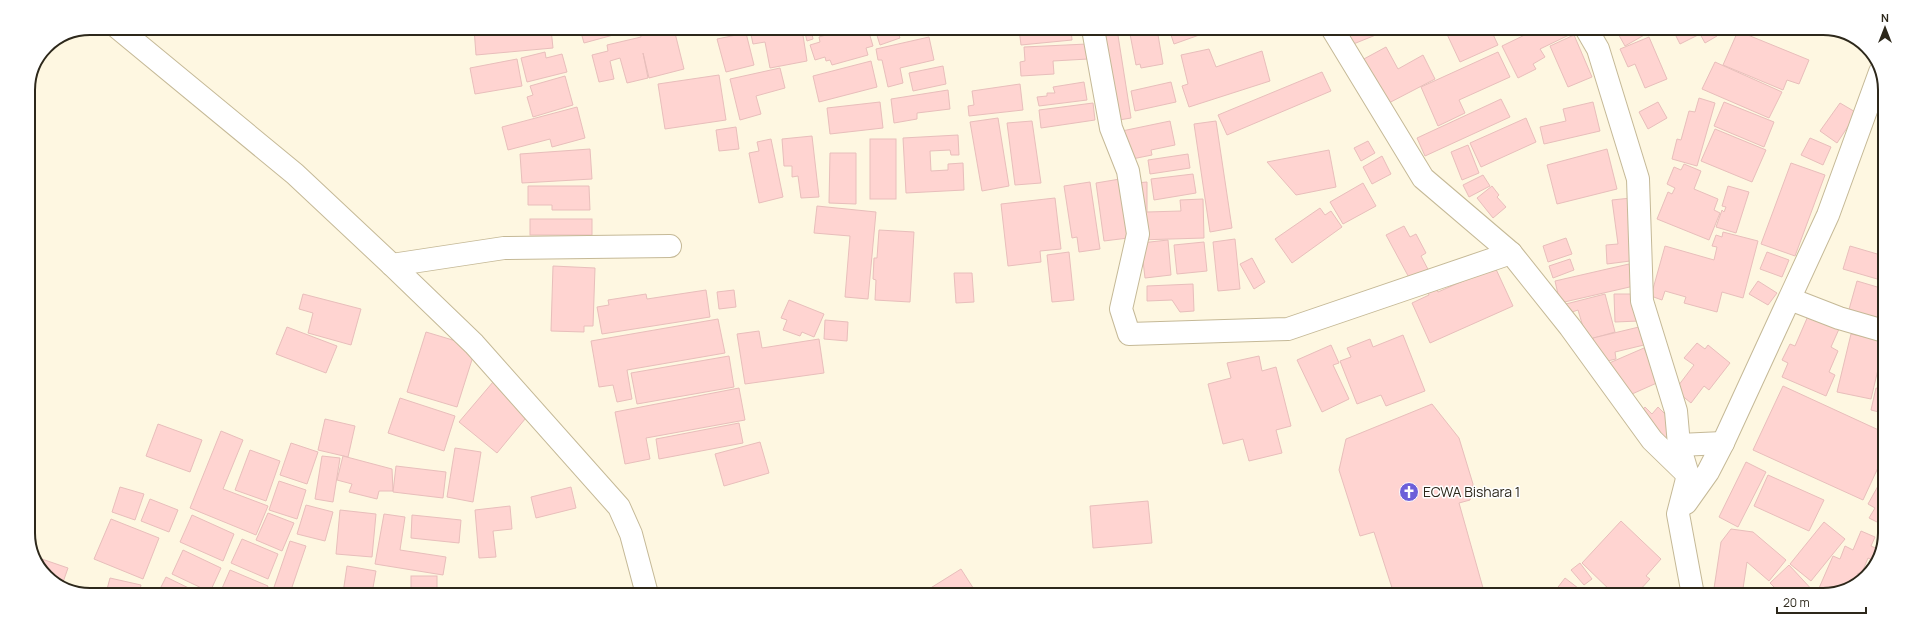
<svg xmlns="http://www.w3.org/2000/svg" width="1913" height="623" font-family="Manrope,sans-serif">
  <rect width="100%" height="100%" fill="#fef7e1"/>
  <g fill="#ffd4d1" stroke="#e8bebb">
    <polygon points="474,28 551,29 553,48 476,55"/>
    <polygon points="580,29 627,29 628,31 584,43"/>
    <polygon points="650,29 674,29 684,69 649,78 643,53 648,78 627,83 620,58 610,61 614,79 599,82 592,55 608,51 607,45 641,37 640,31"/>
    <polygon points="716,29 734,29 717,33"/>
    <polygon points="757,29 802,29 807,61 770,68 765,42 753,44 750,30"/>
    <polygon points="804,29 829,29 812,34 813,39 807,41"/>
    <polygon points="847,29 868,29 873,46 866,48 868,55 832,65 830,60 826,61 825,57 815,60 810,45 820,42 819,37"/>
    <polygon points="875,29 897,29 900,38 880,45"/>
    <polygon points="903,29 931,29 931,32 903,33"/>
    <polygon points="1019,29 1071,29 1072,40 1021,45"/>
    <polygon points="1098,29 1117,29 1131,118 1113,121"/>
    <polygon points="1129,29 1157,29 1163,64 1141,68 1140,64 1136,65"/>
    <polygon points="1169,29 1216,29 1174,44"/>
    <polygon points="1345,30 1388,30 1351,45"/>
    <polygon points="1445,30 1491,30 1498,45 1460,62"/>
    <polygon points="1535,30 1567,30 1569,35 1540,49 1545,57 1533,64 1536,69 1518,78 1502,46"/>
    <polygon points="1616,30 1653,30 1625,46"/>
    <polygon points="1673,30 1714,30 1717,36 1705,43 1700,34 1680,44"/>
    <polygon points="1827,30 1839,30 1848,36 1847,39 1826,34"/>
    <polygon points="1738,31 1809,60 1799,84 1787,80 1783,90 1723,65"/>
    <polygon points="746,33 754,65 726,72 717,39"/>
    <polygon points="1574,35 1592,77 1568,87 1550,46"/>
    <polygon points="929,37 934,60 900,68 903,83 888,87 882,60 878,60 876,49"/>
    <polygon points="1649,37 1667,79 1645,88 1635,64 1628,67 1620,49"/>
    <polygon points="1087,44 1088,59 1053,61 1054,74 1021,76 1020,62 1025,61 1024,47"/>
    <polygon points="1386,47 1398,69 1423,55 1435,79 1385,105 1362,60"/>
    <polygon points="1209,49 1216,67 1262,51 1270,81 1189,107 1182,86 1188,84 1181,55"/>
    <polygon points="545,52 546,58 562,54 567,72 527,82 521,58"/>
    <polygon points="1498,52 1510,77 1459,100 1465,113 1438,126 1421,87"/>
    <polygon points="517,59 522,86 475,94 470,68"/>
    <polygon points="871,61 877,87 819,102 813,76"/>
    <polygon points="1715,62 1782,92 1769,118 1702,89"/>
    <polygon points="943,66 946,84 913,91 909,73"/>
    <polygon points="780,68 785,88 756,96 761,114 740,120 730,79"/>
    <polygon points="1322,72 1331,91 1227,135 1218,115"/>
    <polygon points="719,75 726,120 665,129 658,84"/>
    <polygon points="565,76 573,105 533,117 527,97 533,95 530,86"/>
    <polygon points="1084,82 1087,100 1039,106 1037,97 1047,96 1047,93 1055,93 1053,87"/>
    <polygon points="1171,82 1176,102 1135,111 1131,91"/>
    <polygon points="1020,84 1023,110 969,116 968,106 974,105 972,91"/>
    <polygon points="948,90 950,109 917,113 917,119 894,123 891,99"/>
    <polygon points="1699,98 1715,103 1697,166 1672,159 1677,139 1681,140 1689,111 1695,112"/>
    <polygon points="1501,99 1510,117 1425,156 1417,138"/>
    <polygon points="880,102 883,128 830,134 827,108"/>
    <polygon points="1593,102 1600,131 1544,144 1540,127 1566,121 1563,109"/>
    <polygon points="1658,102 1667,118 1648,129 1639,112"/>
    <polygon points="1724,102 1774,122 1764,147 1714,126"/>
    <polygon points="1093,103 1095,120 1041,128 1039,110"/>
    <polygon points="1840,103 1857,113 1837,143 1820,131"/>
    <polygon points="577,107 585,138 552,147 550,139 508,150 502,127"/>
    <polygon points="998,118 1009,186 982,191 970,122"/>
    <polygon points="1526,118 1536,142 1481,167 1470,143"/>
    <polygon points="1032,121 1041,183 1015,185 1007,123"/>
    <polygon points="1170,121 1175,145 1151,150 1152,155 1127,160 1122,131"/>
    <polygon points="1216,121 1232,228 1210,232 1194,124"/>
    <polygon points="736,127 739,149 719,151 716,130"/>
    <polygon points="1715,129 1766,150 1752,182 1701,161"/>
    <polygon points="958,135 959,155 951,155 950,150 930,151 931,171 948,170 948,164 963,163 964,190 906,193 903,138"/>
    <polygon points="812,136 819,197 801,198 798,176 792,177 792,166 784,166 782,139"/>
    <polygon points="1810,138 1831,147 1823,165 1801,155"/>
    <polygon points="771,139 783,197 759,203 749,153 759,151 757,142"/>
    <rect x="870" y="139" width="26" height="60"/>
    <polygon points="1368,141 1375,153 1361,161 1354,148"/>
    <polygon points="1468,145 1479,173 1462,180 1451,152"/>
    <polygon points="590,149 592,179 522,183 520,154"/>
    <polygon points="1607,149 1617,189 1557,204 1547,165"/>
    <polygon points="1329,150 1336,187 1296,195 1267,162"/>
    <polygon points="830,153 856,153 856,204 829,203"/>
    <polygon points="1188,154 1190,168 1150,174 1148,160"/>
    <polygon points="1382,156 1391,174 1372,184 1363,167"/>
    <polygon points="1791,163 1825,175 1795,256 1761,244"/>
    <polygon points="1684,164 1701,171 1694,189 1718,199 1714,210 1720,213 1709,240 1657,219 1668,192 1672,194 1675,188 1667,184 1674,167 1681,170"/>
    <polygon points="1193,174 1196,193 1154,200 1151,179"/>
    <polygon points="1483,175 1490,186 1469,197 1463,185"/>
    <polygon points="1120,179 1128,238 1104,241 1096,183"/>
    <polygon points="1090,182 1100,249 1079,252 1077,237 1072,238 1064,186"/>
    <polygon points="1147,182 1147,212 1181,211 1180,200 1203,199 1204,238 1138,240 1136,183"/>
    <polygon points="1363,183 1376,206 1343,224 1330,202"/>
    <polygon points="528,186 589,186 590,210 552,210 552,205 528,205"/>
    <polygon points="1492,186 1499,195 1497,197 1506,207 1493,218 1477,198"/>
    <polygon points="1728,186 1749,192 1736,233 1716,227 1722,210 1724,212 1726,207 1722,206"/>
    <polygon points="1055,198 1061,249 1040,251 1041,262 1008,266 1001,204"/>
    <polygon points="1631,198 1638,260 1607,264 1606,245 1618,244 1612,200"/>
    <polygon points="817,206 876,212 868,299 845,297 850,236 814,233"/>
    <polygon points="1320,208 1325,215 1331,211 1342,227 1292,263 1275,239"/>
    <rect x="530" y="219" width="62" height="16"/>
    <polygon points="1404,226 1410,237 1416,234 1426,253 1421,256 1431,275 1413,285 1386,235"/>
    <polygon points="879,230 914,232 910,302 875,300 876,280 873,279 874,258 877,258"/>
    <polygon points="1723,232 1758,241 1743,298 1722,292 1717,312 1684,303 1686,297 1665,291 1662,300 1651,296 1665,246 1714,260 1717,247 1712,246 1716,235 1722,237"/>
    <polygon points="1566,238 1572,254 1548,262 1543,246"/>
    <polygon points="1235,239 1240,289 1218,291 1213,242"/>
    <polygon points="1168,240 1171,275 1145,278 1141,243"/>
    <polygon points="1204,242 1207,271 1177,274 1174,245"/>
    <polygon points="1850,246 1884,256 1884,281 1843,269"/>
    <polygon points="1069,252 1074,300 1052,302 1047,255"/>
    <polygon points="1767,252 1789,260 1782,277 1760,269"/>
    <polygon points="1252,258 1265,282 1254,289 1240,264"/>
    <polygon points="1570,259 1574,270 1553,278 1549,266"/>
    <polygon points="1629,264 1634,286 1560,303 1555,281"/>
    <polygon points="553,266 595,268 593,326 584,326 584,332 551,331"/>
    <polygon points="1495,267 1513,306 1430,343 1412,303 1429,295 1426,288 1434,284 1438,292"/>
    <polygon points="954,273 972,273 974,302 956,303"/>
    <polygon points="1758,281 1777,293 1768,305 1749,294"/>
    <polygon points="1857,281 1884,289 1881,299 1884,299 1884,324 1848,313"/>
    <polygon points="1193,284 1194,311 1180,312 1172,300 1147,301 1147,286"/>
    <polygon points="706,290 710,317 602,334 597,307 609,305 608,300 646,294 647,299"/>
    <polygon points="734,290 736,307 719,309 717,292"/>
    <polygon points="303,294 361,309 351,345 308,333 313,313 299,309"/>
    <polygon points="1605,294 1615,332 1587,340 1578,310 1569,313 1566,304"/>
    <polygon points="1614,294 1638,294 1639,321 1615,322"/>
    <polygon points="789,300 824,314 814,337 802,332 800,336 783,330 787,320 781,318"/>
    <polygon points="1808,316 1839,329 1831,347 1838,351 1829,372 1835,375 1826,396 1782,377 1788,363 1782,360 1790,344 1795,346"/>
    <polygon points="718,319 725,353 627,370 632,399 617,402 613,385 599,387 591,341"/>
    <polygon points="825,320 848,322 847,341 824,339"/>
    <polygon points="287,327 337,346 326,373 276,354"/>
    <polygon points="1639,327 1644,345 1615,352 1616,359 1599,363 1593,338"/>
    <polygon points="759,331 762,348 819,339 824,373 745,384 737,334"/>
    <polygon points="426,332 476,347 457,407 407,392"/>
    <polygon points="1851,334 1884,341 1884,362 1880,361 1871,399 1837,392"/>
    <polygon points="1403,335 1425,391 1386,406 1381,395 1357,404 1340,361 1351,357 1347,348 1370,339 1373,347"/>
    <polygon points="1697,343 1705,349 1708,345 1730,363 1709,390 1704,386 1691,403 1675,390 1694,365 1684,358"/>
    <polygon points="1331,345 1339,363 1333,365 1349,399 1322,412 1297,360"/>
    <polygon points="1644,348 1659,382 1623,398 1607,364"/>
    <polygon points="729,356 734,387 637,404 631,373"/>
    <polygon points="1259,356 1262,371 1276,367 1291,426 1276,430 1282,453 1249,461 1243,439 1223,444 1208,384 1231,378 1227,363"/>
    <polygon points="493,382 530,413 497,453 459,422"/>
    <polygon points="1783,386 1883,432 1883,457 1863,500 1753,450"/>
    <polygon points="739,388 745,420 646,438 650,459 625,464 615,412"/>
    <polygon points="1876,388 1884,390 1883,413 1871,410"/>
    <polygon points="400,398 455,416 444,451 388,433"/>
    <polygon points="1432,404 1459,438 1473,484 1470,500 1459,503 1485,595 1394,594 1374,532 1360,536 1339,470 1346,439"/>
    <polygon points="1645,407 1652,414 1658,407 1672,421 1674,431 1661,444 1635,418"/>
    <polygon points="325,419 355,426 348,457 318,450"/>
    <polygon points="739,423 743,443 659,459 656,439"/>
    <polygon points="158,424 202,440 190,472 146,456"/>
    <polygon points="221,431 243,440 223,489 268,506 256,535 190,508"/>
    <polygon points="760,442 769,473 724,486 715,454"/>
    <polygon points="291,443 318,452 307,484 280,475"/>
    <polygon points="455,448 481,452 473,502 447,497"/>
    <polygon points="250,450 280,461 266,501 235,490"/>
    <polygon points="322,456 340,458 333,502 315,499"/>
    <polygon points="343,456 392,469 393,491 379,491 377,499 349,492 352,484 337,480"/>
    <polygon points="1746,462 1766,472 1738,527 1719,517"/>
    <polygon points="396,466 446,472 443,498 393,492"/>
    <polygon points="1768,475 1824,500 1809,531 1754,506"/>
    <polygon points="1883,477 1883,525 1869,518 1875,508 1868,504"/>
    <polygon points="279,481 306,490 297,519 269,510"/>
    <polygon points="120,487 144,494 135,520 112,512"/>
    <polygon points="571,487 576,508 536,518 531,497"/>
    <polygon points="150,499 178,510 169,532 141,521"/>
    <polygon points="1148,501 1152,543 1093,548 1090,506"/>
    <polygon points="306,505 333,512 325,541 297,534"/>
    <polygon points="510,506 512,529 493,531 496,557 479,558 475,510"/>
    <polygon points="340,510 376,514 372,557 336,554"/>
    <polygon points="268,513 294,523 282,551 256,540"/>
    <polygon points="384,514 405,517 400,550 446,557 443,575 375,564"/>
    <polygon points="192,515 234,534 223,561 180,542"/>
    <polygon points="412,515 461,520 459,543 411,538"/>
    <polygon points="111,519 159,538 143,579 94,559"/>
    <polygon points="1621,521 1661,559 1646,576 1650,579 1638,592 1633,588 1627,595 1615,595 1582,563"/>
    <polygon points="1824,522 1845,539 1811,581 1790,564"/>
    <polygon points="1731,529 1753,532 1786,560 1769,581 1747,562 1742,595 1713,595 1721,542"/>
    <polygon points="1861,531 1875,537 1871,546 1882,551 1875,561 1868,558 1861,575 1858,573 1853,585 1823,595 1816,595 1833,556 1840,559 1845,546 1853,550"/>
    <polygon points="242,539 278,554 268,579 231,563"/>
    <polygon points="290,541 306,546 290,593 272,593"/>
    <polygon points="183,550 221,568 210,592 172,574"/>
    <polygon points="36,557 68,568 62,585 41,571"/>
    <polygon points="1870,561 1873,563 1860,582 1856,584"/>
    <polygon points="1580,563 1592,579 1584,585 1571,570"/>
    <polygon points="1789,565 1815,593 1813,595 1782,595 1770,583"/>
    <polygon points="347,566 376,571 372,593 343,593"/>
    <polygon points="961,569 977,594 921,594"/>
    <polygon points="230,570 268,586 265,593 220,593"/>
    <rect x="411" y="576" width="26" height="17"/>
    <polygon points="166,577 199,593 158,593"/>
    <polygon points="110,578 141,585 139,593 106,593"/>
    <polygon points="1565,578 1587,595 1552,595"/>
  </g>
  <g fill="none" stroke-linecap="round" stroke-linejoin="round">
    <g stroke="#c5b997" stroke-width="24">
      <g id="street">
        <polyline points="118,28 295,174 392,265 474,344 619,507 631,534 647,594"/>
        <polyline points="1093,29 1111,128 1128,171 1138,234 1121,309 1129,334 1288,329 1511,253"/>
        <polyline points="1333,30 1423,178 1511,253 1570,327 1652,440 1686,473"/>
        <polyline points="1587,30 1598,49 1638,179 1642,301 1676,411 1679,445 1688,475 1678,514 1693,595"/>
        <polyline points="392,265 504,248 670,246"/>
        <polyline points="1790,299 1839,318 1884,331"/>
        <polyline points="1679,445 1723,443"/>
        <polyline points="1686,503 1708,472 1723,443 1828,215 1880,72"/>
      </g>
    </g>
    <use href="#street" stroke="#fff" stroke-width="22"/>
  </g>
  <defs>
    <g id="church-disc" transform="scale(1)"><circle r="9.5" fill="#6d5fd9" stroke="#fff"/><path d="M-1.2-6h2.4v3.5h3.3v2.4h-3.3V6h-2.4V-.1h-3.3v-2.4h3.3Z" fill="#fff"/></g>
  </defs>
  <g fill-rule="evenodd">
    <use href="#church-disc" x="1409" y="492"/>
  </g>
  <g text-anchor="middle" stroke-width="3" stroke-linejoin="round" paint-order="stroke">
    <g font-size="14" fill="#2d281b" stroke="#fff" text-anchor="start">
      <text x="1423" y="497">ECWA Bishara 1</text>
    </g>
  </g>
  <path d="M0 0H1913V623H0ZM90 35H1823A55 55 0 0 1 1878 90V533A55 55 0 0 1 1823 588H90A55 55 0 0 1 35 533V90A55 55 0 0 1 90 35Z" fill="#fff" fill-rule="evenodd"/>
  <path fill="none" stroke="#2d281b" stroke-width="2" d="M90 35H1823A55 55 0 0 1 1878 90V533A55 55 0 0 1 1823 588H90A55 55 0 0 1 35 533V90A55 55 0 0 1 90 35Z"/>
  <g transform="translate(1885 28)" stroke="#ffffff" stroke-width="3" paint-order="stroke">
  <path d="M0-3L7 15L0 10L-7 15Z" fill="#2d281b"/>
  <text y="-6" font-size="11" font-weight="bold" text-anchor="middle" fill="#2d281b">N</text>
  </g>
  <path d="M1777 607v6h89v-6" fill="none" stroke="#2d281b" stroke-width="2"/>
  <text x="1783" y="607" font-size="12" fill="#2d281b" stroke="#ffffff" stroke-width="3" paint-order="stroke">20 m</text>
</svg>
